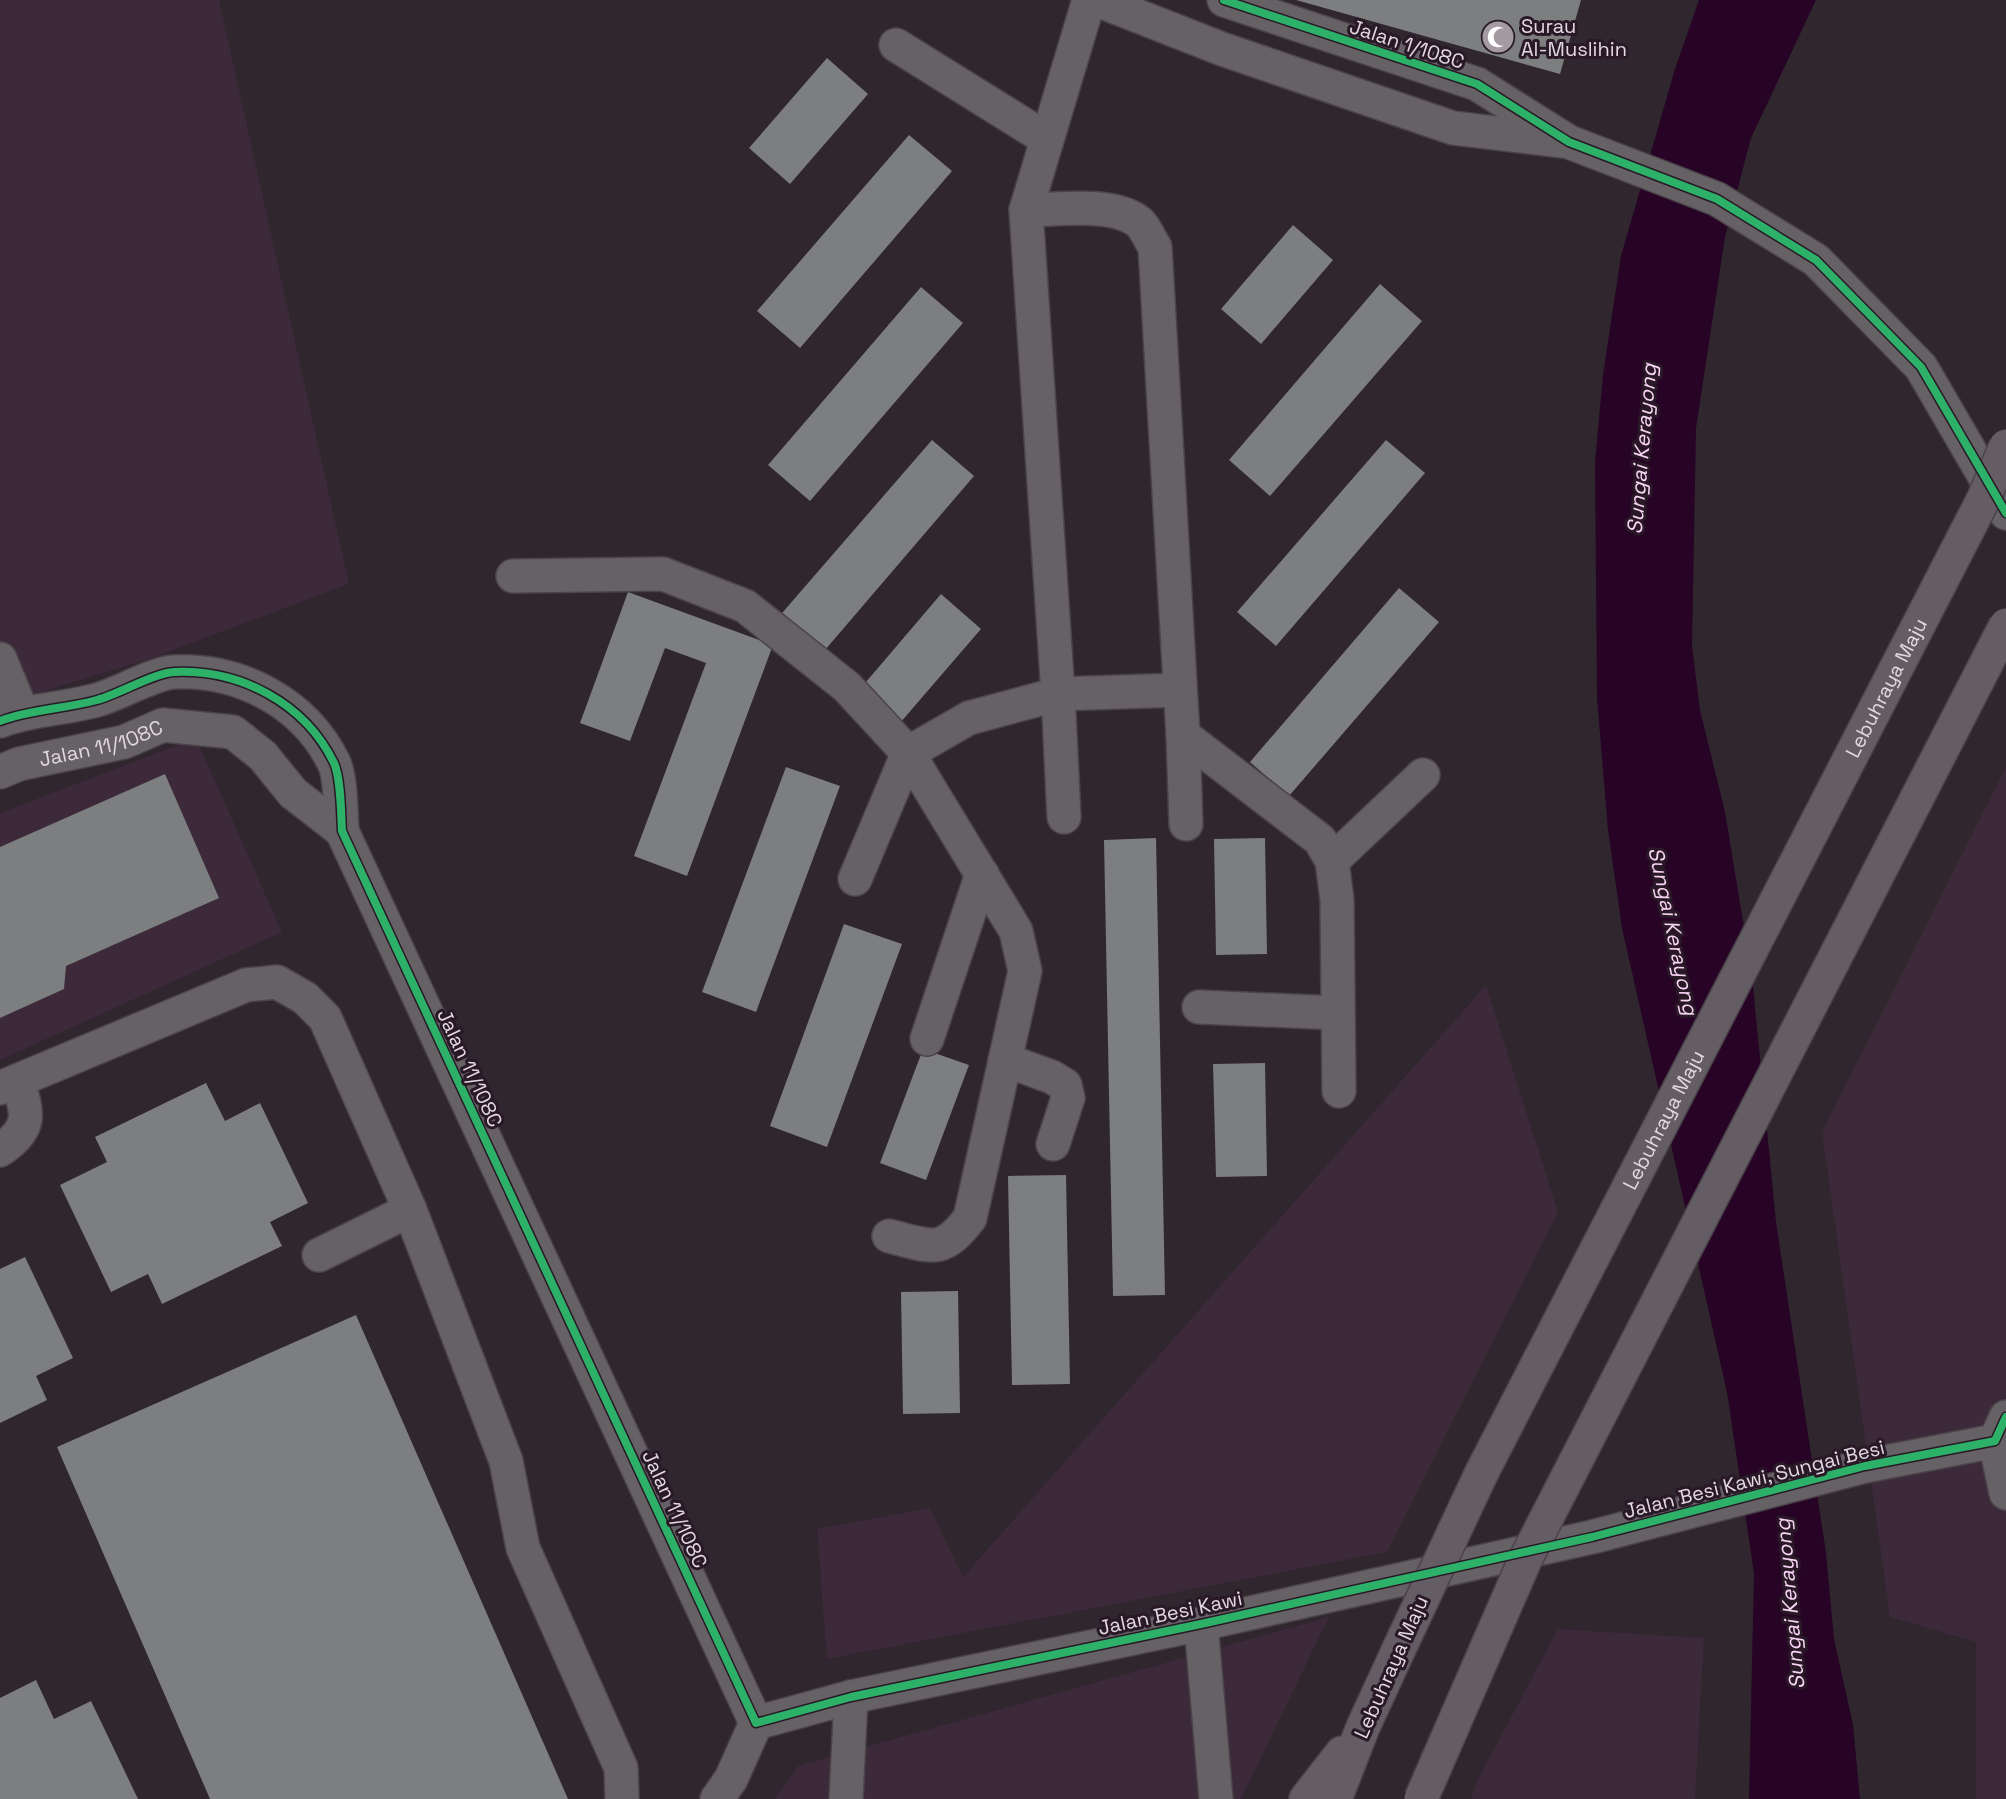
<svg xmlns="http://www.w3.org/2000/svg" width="2006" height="1799" font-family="'Space Grotesk',sans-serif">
  <rect width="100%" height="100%" fill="#2f262e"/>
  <g fill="#3c293a">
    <polygon points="0,0 219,0 349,584 152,658 0,705"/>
    <polygon points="196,738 282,932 0,1060 0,813"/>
    <polygon points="2006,767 2006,1799 1976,1799 1976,1642 1890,1617 1822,1132"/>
    <polygon points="1486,985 1558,1212 1387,1552 827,1659 817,1529 930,1508 963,1577"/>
    <polygon points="1329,1617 1241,1799 775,1799 798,1766"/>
    <polygon points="1558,1629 1704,1638 1695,1799 1471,1799 1477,1781"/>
  </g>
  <polygon fill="#270326" points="1699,0 1816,0 1751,138 1725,237 1696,428 1692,646 1700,710 1725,812 1752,976 1776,1222 1826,1553 1834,1639 1853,1725 1860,1799 1749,1799 1754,1573 1727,1392 1622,928 1608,830 1597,698 1595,462 1603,375 1621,256 1675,69"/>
  <g fill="#7d7e7f">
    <polygon points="1296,0 1581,0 1560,74"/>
    <polygon points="827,58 868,94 790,184 749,148"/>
    <polygon points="909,135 952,171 800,348 757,311"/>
    <polygon points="1293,225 1333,260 1261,344 1221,309"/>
    <polygon points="1380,284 1422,321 1270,496 1229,460"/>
    <polygon points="921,287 963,323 810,501 768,465"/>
    <polygon points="932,440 974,476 819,657 776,620"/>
    <polygon points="1386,440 1425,473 1276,646 1237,612"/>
    <polygon points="1399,588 1439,622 1289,796 1250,762"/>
    <polygon points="628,592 773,645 687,876 634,856 706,663 665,648 630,741 580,723"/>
    <polygon points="941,594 981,629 900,723 860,689"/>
    <polygon points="786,767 840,786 756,1012 702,992"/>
    <polygon points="165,774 219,898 66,966 64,989 0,1018 0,847"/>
    <polygon points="1156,838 1165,1295 1113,1296 1104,840"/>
    <polygon points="1265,838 1267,954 1216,955 1214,839"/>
    <polygon points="844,924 902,944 827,1147 770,1126"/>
    <polygon points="923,1049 969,1065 926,1180 880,1163"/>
    <polygon points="1265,1063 1267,1176 1216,1177 1213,1064"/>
    <polygon points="206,1083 225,1121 260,1103 308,1203 270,1222 282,1246 162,1304 148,1274 111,1292 60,1185 107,1162 95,1137"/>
    <polygon points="1066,1175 1070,1384 1012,1385 1008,1176"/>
    <polygon points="25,1257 73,1358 36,1376 47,1400 0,1423 0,1269"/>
    <polygon points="958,1291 960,1413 903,1414 901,1292"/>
    <polygon points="356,1315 568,1799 210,1799 57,1447"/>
    <polygon points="36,1680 54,1719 91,1701 138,1799 0,1799 0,1698"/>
  </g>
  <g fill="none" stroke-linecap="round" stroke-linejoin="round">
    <g stroke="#4b434a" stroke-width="36">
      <g id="minor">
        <polyline points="1089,0 1026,210 1058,694 1180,690"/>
        <polyline points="1097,0 1222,49 1453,128 1562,141"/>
        <polyline points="1224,0 1477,84 1569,142 1717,199 1816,260 1921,367 2006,513"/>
        <polyline points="896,45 1047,139"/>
        <path d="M 1026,210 C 1058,210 1115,201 1140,223 C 1146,229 1150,240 1155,247 L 1183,735 L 1320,840 L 1332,861 L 1337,900 L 1339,1091"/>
        <polyline points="513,576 663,574 745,606 847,687 908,753 969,718 1058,694 1064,817"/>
        <polyline points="0,659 22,712"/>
        <path d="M 0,721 C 31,709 65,709 97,700 C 119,694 154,673 174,672 C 240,669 305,703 334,763 C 341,778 341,814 342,831 L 756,1723"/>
        <polyline points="1183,735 1186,824"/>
        <path id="s1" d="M 0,772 L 19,764 L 124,742 L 163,725 L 233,732 L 263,756 L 293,793 L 342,831"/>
        <polyline points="1332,861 1423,775"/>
        <polyline points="855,879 908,753"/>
        <polyline points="1199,1007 1337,1013"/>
        <polyline points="927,1039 982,874"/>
        <polyline points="1005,1060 1052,1077 1065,1085 1068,1098 1053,1144"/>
        <polyline points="0,1088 246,985 277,982 305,998 325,1018 410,1210 506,1461 523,1548 621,1768 622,1799"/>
        <path d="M 0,1150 C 32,1129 29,1114 17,1081"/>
        <path d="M 889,1236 C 931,1246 941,1256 970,1218 L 1025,971 L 1016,931 L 908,753"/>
        <polyline points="319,1255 410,1210"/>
        <polyline points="2006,1417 1995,1441 2006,1493"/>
        <polyline points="1201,1624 1216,1799"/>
        <polyline points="756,1723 851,1697 1201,1624 1592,1537 1865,1466 1995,1441"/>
        <polyline points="717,1799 731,1779 756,1723"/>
        <polyline points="846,1799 851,1697"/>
      </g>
    </g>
    <g stroke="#4b434a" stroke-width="36">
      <g id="highway">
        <polyline points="1306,1799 1342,1753"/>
        <polyline points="1335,1799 1363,1727 1398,1651"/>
      </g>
    </g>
    <use href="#minor" stroke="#656164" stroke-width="33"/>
    <use href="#highway" stroke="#655d64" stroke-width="33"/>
    <g stroke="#4b434a" stroke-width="36" stroke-linecap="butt">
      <g id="highway-bridge">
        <path id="s2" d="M 1398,1651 L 1482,1472 L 1984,498 L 2006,446"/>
        <polyline points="1421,1799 1525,1560 2006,625"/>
      </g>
    </g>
    <use href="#highway-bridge" stroke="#655d64" stroke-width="33"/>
    <g stroke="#291927" stroke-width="11">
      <g id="cycleway">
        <polyline points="1224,0 1477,84 1569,142 1717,199 1816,260 1921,367 2006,513"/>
        <path d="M 0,721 C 31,709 65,709 97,700 C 119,694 154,673 174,672 C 240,669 305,703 334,763 C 341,778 341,814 342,831 L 756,1723 L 851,1697 L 1201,1624 L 1592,1537 L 1865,1466 L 1995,1441 L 2006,1417"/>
      </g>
    </g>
    <use href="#cycleway" stroke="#2db169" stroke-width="8"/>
  </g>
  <defs>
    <g id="mosque-disc" transform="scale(1.725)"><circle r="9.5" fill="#a49aa2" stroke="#291927"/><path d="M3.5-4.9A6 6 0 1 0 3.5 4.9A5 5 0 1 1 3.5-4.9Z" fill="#fff"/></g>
  </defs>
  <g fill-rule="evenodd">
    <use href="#mosque-disc" x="1498" y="37"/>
  </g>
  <g text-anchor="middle" stroke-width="6" stroke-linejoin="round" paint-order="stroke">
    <g font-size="20" fill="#e3d8e1" stroke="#291927" text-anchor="start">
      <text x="1521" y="33">Surau<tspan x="1521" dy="23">Al-Muslihin</tspan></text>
    </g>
    <g font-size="20" fill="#e3d8e1" stroke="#291927">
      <text transform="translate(1407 44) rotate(18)" y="7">Jalan 1/108C</text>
      <text dy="7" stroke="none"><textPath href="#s2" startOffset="1080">Lebuhraya Maju</textPath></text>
      <text dy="7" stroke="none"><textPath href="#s1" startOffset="105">Jalan 11/108C</textPath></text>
      <text transform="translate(470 1068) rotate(65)" y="7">Jalan 11/108C</text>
      <text dy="7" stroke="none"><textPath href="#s2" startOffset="594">Lebuhraya Maju</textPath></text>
      <text transform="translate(1754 1479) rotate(-14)" y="7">Jalan Besi Kawi, Sungai Besi</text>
      <text transform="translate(675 1509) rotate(65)" y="7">Jalan 11/108C</text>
      <text transform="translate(1170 1613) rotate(-12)" y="7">Jalan Besi Kawi</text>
      <text transform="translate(1391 1667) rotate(-66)" y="7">Lebuhraya Maju</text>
    </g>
    <g font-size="21" font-style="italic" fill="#f9d5f5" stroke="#291927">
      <text transform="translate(1642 449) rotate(-85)" y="7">Sungai Kerayong</text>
      <text transform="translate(1673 931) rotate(78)" y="7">Sungai Kerayong</text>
      <text transform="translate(1790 1604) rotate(-95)" y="7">Sungai Kerayong</text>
    </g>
  </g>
</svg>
